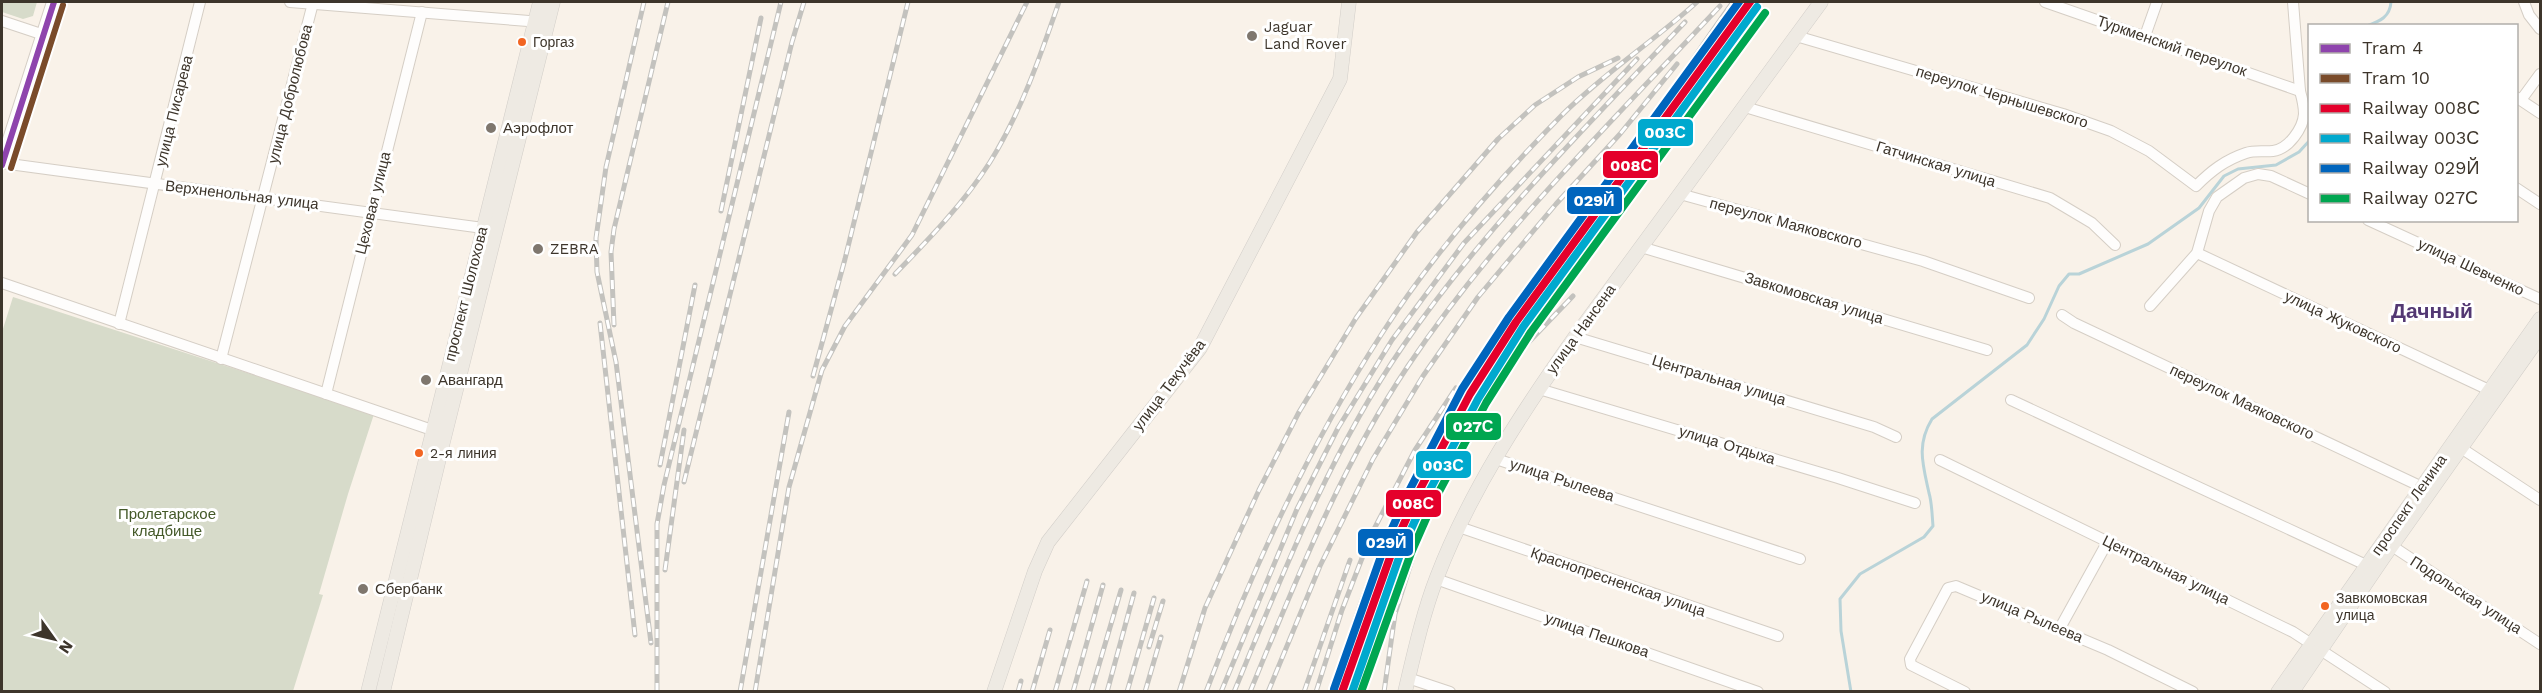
<svg xmlns="http://www.w3.org/2000/svg" width="2542" height="693" font-family="'Work Sans',sans-serif">
  <rect width="100%" height="100%" fill="#f9f2e9"/>
  <g fill="#d7dbca">
    <polygon points="2,2 37,2 33,16 23,19 2,12"/>
    <polygon points="13,297 374,414 348,494 319,594 323,595 293,691 2,692 2,332"/>
  </g>
  <g fill="none" stroke-linecap="round" stroke-linejoin="round">
    <g stroke="#b9d3d8" stroke-width="3">
      <path d="M 2367,26 C 2380,21 2390,17 2391,2"/>
      <path d="M 1851,692 L 1841,631 L 1840,599 L 1860,574 L 1924,537 L 1933,526 C 1932,515 1932,503 1929,493 C 1923,465 1916,445 1932,419 L 2027,345 L 2044,319 L 2059,286 L 2069,274 L 2079,274 L 2148,244 L 2199,208 L 2224,176 L 2238,169 L 2276,165 L 2299,152 L 2310,140"/>
    </g>
    <g stroke="#d5cec5" stroke-width="12">
      <g id="minor">
        <polyline points="290,2 541,22"/>
        <polyline points="2045,2 2300,91"/>
        <polyline points="2524,2 2529,15 2540,29"/>
        <polyline points="2,21 41,34"/>
        <path d="M 1796,36 L 2063,114 L 2111,131 L 2149,151 L 2196,186 C 2211,171 2225,160 2246,153 C 2255,150 2264,152 2273,151 C 2289,149 2303,128 2304,114 C 2304,106 2302,98 2300,91 L 2293,2"/>
        <polyline points="2145,36 2157,2"/>
        <polyline points="2516,97 2540,113"/>
        <polyline points="2521,100 2540,74"/>
        <polyline points="1745,107 2050,198 2092,223 2115,245"/>
        <polyline points="2,158 52,2"/>
        <polyline points="2,163 483,228"/>
        <polyline points="2516,188 2540,204"/>
        <polyline points="1680,194 1923,261 2029,298"/>
        <polyline points="2368,220 2540,299"/>
        <polyline points="1641,247 1987,350"/>
        <polyline points="2197,253 2489,390"/>
        <polyline points="2,283 432,430"/>
        <polyline points="2150,306 2197,253 2209,211 2217,197 2244,178 2258,174 2271,176 2310,194"/>
        <polyline points="2062,315 2074,323 2422,487"/>
        <polyline points="119,324 200,2"/>
        <polyline points="1575,337 1874,427 1896,437"/>
        <polyline points="221,359 313,3"/>
        <polyline points="1539,389 1838,478 1915,503"/>
        <polyline points="326,394 422,12"/>
        <polyline points="2011,400 2366,565"/>
        <polyline points="2461,448 2540,500"/>
        <polyline points="1496,459 1800,559"/>
        <polyline points="1940,460 2293,632 2385,692"/>
        <polyline points="1459,527 1778,636"/>
        <polyline points="2392,546 2540,644"/>
        <polyline points="1436,579 1758,692"/>
        <polyline points="2060,628 2108,541"/>
        <polyline points="1408,678 1450,692"/>
        <polyline points="1965,692 1911,665 1910,659 1948,588 1956,586 2108,650 2193,692"/>
      </g>
    </g>
    <g stroke="#d2cec9" stroke-width="15">
      <g id="major">
        <polyline points="368,692 540,2"/>
        <polyline points="383,692 443,442 553,2"/>
        <polyline points="994,692 1035,571 1048,542 1200,348 1340,79 1349,2"/>
        <path d="M 1405,692 C 1414,654 1423,613 1437,577 C 1470,491 1522,412 1575,337 L 1821,2"/>
        <polyline points="2278,692 2540,319"/>
        <polyline points="2292,692 2383,558 2540,336"/>
      </g>
    </g>
    <use href="#minor" stroke="#fefdfc" stroke-width="10"/>
    <use href="#major" stroke="#eeeae3" stroke-width="14"/>
    <g stroke="#c3c2be" stroke-width="5">
      <g id="rail">
        <polyline points="644,2 606,167 596,238 597,272 616,362 651,643"/>
        <polyline points="721,211 761,18"/>
        <path d="M 895,274 C 929,239 964,203 990,162 C 1021,112 1040,57 1059,2"/>
        <polyline points="600,323 635,635"/>
        <polyline points="614,325 611,252 614,229 668,2"/>
        <polyline points="1526,345 1573,296"/>
        <polyline points="813,376 845,259 908,2"/>
        <polyline points="660,465 695,285"/>
        <polyline points="684,482 792,42 804,2"/>
        <polyline points="665,570 684,430"/>
        <polyline points="1149,647 1163,601"/>
        <polyline points="657,692 657,524 664,485 781,2"/>
        <polyline points="740,692 789,412"/>
        <polyline points="755,692 789,487 822,370 845,326 912,235 1027,2"/>
        <polyline points="1018,692 1021,681"/>
        <polyline points="1032,692 1050,630"/>
        <polyline points="1055,692 1087,581"/>
        <polyline points="1073,692 1103,585"/>
        <polyline points="1091,692 1121,590"/>
        <polyline points="1107,692 1134,593"/>
        <polyline points="1127,692 1154,598"/>
        <polyline points="1145,692 1161,637"/>
        <polyline points="1179,692 1205,608 1259,490 1299,412 1356,318 1417,232 1498,139 1535,105 1578,77 1618,58"/>
        <path d="M 1206,692 C 1253,567 1309,446 1381,335 C 1432,255 1496,182 1562,115 C 1604,73 1654,41 1697,2"/>
        <polyline points="1221,692 1297,509 1338,428 1392,340 1464,243 1637,59"/>
        <path d="M 1234,692 C 1283,573 1330,452 1403,346 C 1484,228 1587,126 1685,22"/>
        <path d="M 1250,692 C 1296,580 1341,466 1408,366 C 1497,233 1612,122 1720,6"/>
        <polyline points="1268,692 1320,566 1373,459 1423,376 1478,297 1556,204 1620,134 1677,64"/>
        <polyline points="1304,692 1350,560"/>
        <polyline points="1316,692 1342,610 1371,535 1415,450 1456,388"/>
        <path d="M 1334,692 C 1342,663 1350,633 1360,605 C 1396,504 1450,409 1508,320 C 1547,261 1593,205 1633,147 C 1667,99 1698,50 1733,2"/>
        <polyline points="1364,692 1390,611"/>
        <polyline points="1384,692 1395,614 1430,503 1482,402 1587,233"/>
      </g>
    </g>
    <use href="#rail" stroke="#fff" stroke-width="3" stroke-dasharray="9" stroke-linecap="butt"/>
    <g stroke="#fff" stroke-width="12">
      <polyline id="rail-1" points="1342,692 1394,546 1416,497 1470,394 1516,322 1750,2"/>
    </g>
    <g stroke="#fff" stroke-width="12">
      <polyline id="rail-2" points="1352,692 1402,549 1424,501 1478,399 1523,327 1757,7"/>
    </g>
    <g stroke="#fff" stroke-width="12">
      <polyline id="rail-3" points="1334,689 1386,542 1408,493 1462,389 1509,317 1739,2"/>
    </g>
    <g stroke="#fff" stroke-width="12">
      <polyline id="rail-4" points="1361,692 1411,553 1432,505 1486,403 1531,332 1765,13"/>
    </g>
    <use href="#rail-1" stroke="#e4002b" stroke-width="8"/>
    <use href="#rail-2" stroke="#00a9ce" stroke-width="8"/>
    <use href="#rail-3" stroke="#0065bd" stroke-width="8"/>
    <use href="#rail-4" stroke="#00a651" stroke-width="8"/>
    <g stroke="#fff" stroke-width="10">
      <polyline id="tram-1" points="2,165 54,2"/>
    </g>
    <g stroke="#fff" stroke-width="10">
      <polyline id="tram-2" points="11,168 63,5"/>
    </g>
    <use href="#tram-1" stroke="#8e44ad" stroke-width="6"/>
    <use href="#tram-2" stroke="#7a4b2a" stroke-width="6"/>
  </g>
  <g fill="#7f776e" stroke="#fff" stroke-width="2">
    <circle cx="1252" cy="36" r="6"/>
    <circle cx="491" cy="128" r="6"/>
    <circle cx="538" cy="249" r="6"/>
    <circle cx="426" cy="380" r="6"/>
    <circle cx="363" cy="589" r="6"/>
  </g>
  <g fill="#f26522" stroke="#fff" stroke-width="2">
    <circle cx="522" cy="42" r="5"/>
    <circle cx="419" cy="453" r="5"/>
    <circle cx="2325" cy="606" r="5"/>
  </g>
  <g text-anchor="middle" stroke-width="6" stroke-linejoin="round" paint-order="stroke">
    <g font-size="14" fill="#3d352b" stroke="#fff" text-anchor="start">
      <text x="533" y="47">Горгаз</text>
      <text x="430" y="458">2-я линия</text>
      <text x="2336" y="603">Завкомовская<tspan x="2336" dy="17">улица</tspan></text>
    </g>
    <g font-size="15" fill="#3d352b" stroke="#fff" text-anchor="start">
      <text x="1264" y="32">Jaguar<tspan x="1264" dy="17">Land Rover</tspan></text>
      <text x="503" y="133">Аэрофлот</text>
      <text x="550" y="254">ZEBRA</text>
      <text x="438" y="385">Авангард</text>
      <text x="375" y="594">Сбербанк</text>
    </g>
    <g font-size="15" fill="#3d352b" stroke="#fff">
      <text transform="translate(2172 46) rotate(19)" y="5">Туркменский переулок</text>
      <text transform="translate(290 94) rotate(-76)" y="5">улица Добролюбова</text>
      <text transform="translate(2002 97) rotate(17)" y="5">переулок Чернышевского</text>
      <text transform="translate(174 111) rotate(-76)" y="5">улица Писарева</text>
      <text transform="translate(1936 164) rotate(17)" y="5">Гатчинская улица</text>
      <text transform="translate(242 195) rotate(7)" y="5">Верхненольная улица</text>
      <text transform="translate(373 203) rotate(-76)" y="5">Цеховая улица</text>
      <text transform="translate(1786 223) rotate(15)" y="5">переулок Маяковского</text>
      <text transform="translate(2471 267) rotate(25)" y="5">улица Шевченко</text>
      <text transform="translate(466 294) rotate(-76)" y="5">проспект Шолохова</text>
      <text transform="translate(1814 298) rotate(17)" y="5">Завкомовская улица</text>
      <text transform="translate(2343 322) rotate(25)" y="5">улица Жуковского</text>
      <text transform="translate(1581 329) rotate(-54)" y="5">улица Нансена</text>
      <text transform="translate(1719 380) rotate(17)" y="5">Центральная улица</text>
      <text transform="translate(1169 385) rotate(-53)" y="5">улица Текучёва</text>
      <text transform="translate(2242 402) rotate(25)" y="5">переулок Маяковского</text>
      <text transform="translate(1727 445) rotate(17)" y="5">улица Отдыха</text>
      <text transform="translate(1562 480) rotate(18)" y="5">улица Рылеева</text>
      <text transform="translate(2409 505) rotate(-55)" y="5">проспект Ленина</text>
      <text transform="translate(2166 570) rotate(26)" y="5">Центральная улица</text>
      <text transform="translate(1618 582) rotate(19)" y="5">Краснопресненская улица</text>
      <text transform="translate(2466 595) rotate(33)" y="5">Подольская улица</text>
      <text transform="translate(2032 617) rotate(23)" y="5">улица Рылеева</text>
      <text transform="translate(1597 635) rotate(19)" y="5">улица Пешкова</text>
    </g>
    <g font-size="15" fill="#445929" stroke="#fff">
      <text x="167" y="519">Пролетарское<tspan x="167" dy="17">кладбище</tspan></text>
    </g>
    <g font-size="21" font-weight="bold" fill="#533873" stroke="#fff">
      <text x="2432" y="318">Дачный</text>
    </g>
  </g>
  <g stroke="#fff" stroke-width="2">
    <rect x="1637" y="118" width="57" height="29" rx="6" fill="#00a9ce"/>
    <rect x="1602" y="150" width="57" height="29" rx="6" fill="#e4002b"/>
    <rect x="1566" y="186" width="57" height="29" rx="6" fill="#0065bd"/>
    <rect x="1445" y="412" width="57" height="29" rx="6" fill="#00a651"/>
    <rect x="1415" y="450" width="57" height="29" rx="6" fill="#00a9ce"/>
    <rect x="1385" y="489" width="57" height="29" rx="6" fill="#e4002b"/>
    <rect x="1357" y="528" width="57" height="29" rx="6" fill="#0065bd"/>
  </g>
  <g font-size="16" text-anchor="middle" font-weight="bold" fill="#fff">
    <text x="1665" y="138">003С</text>
    <text x="1631" y="171">008С</text>
    <text x="1594" y="206">029Й</text>
    <text x="1473" y="432">027С</text>
    <text x="1443" y="471">003С</text>
    <text x="1413" y="509">008С</text>
    <text x="1386" y="548">029Й</text>
  </g>
  <rect width="2542" height="693" fill="none" stroke="#3d352b" stroke-width="6"/>
  <rect x="2308" y="24" width="210" height="198" fill="#ffffff" stroke="#b1aeaa" stroke-width="1.5"/>
  <rect x="2320" y="44" width="30" height="9" fill="#8e44ad" stroke="#b1aeaa" stroke-width="1.5"/>
  <text x="2362" y="54" font-size="18" fill="#3d352b">Tram 4</text>
  <rect x="2320" y="74" width="30" height="9" fill="#7a4b2a" stroke="#b1aeaa" stroke-width="1.5"/>
  <text x="2362" y="84" font-size="18" fill="#3d352b">Tram 10</text>
  <rect x="2320" y="104" width="30" height="9" fill="#e4002b" stroke="#b1aeaa" stroke-width="1.5"/>
  <text x="2362" y="114" font-size="18" fill="#3d352b">Railway 008С</text>
  <rect x="2320" y="134" width="30" height="9" fill="#00a9ce" stroke="#b1aeaa" stroke-width="1.5"/>
  <text x="2362" y="144" font-size="18" fill="#3d352b">Railway 003С</text>
  <rect x="2320" y="164" width="30" height="9" fill="#0065bd" stroke="#b1aeaa" stroke-width="1.5"/>
  <text x="2362" y="174" font-size="18" fill="#3d352b">Railway 029Й</text>
  <rect x="2320" y="194" width="30" height="9" fill="#00a651" stroke="#b1aeaa" stroke-width="1.5"/>
  <text x="2362" y="204" font-size="18" fill="#3d352b">Railway 027С</text>
  <g transform="translate(54 639) rotate(124)" stroke="#ffffff" stroke-width="4.5" paint-order="stroke">
  <path d="M0-4.5L10 22L0 15L-10 22Z" fill="#3d352b"/>
  <text y="-9" font-size="16" font-weight="bold" text-anchor="middle" fill="#3d352b">N</text>
  </g>
</svg>
